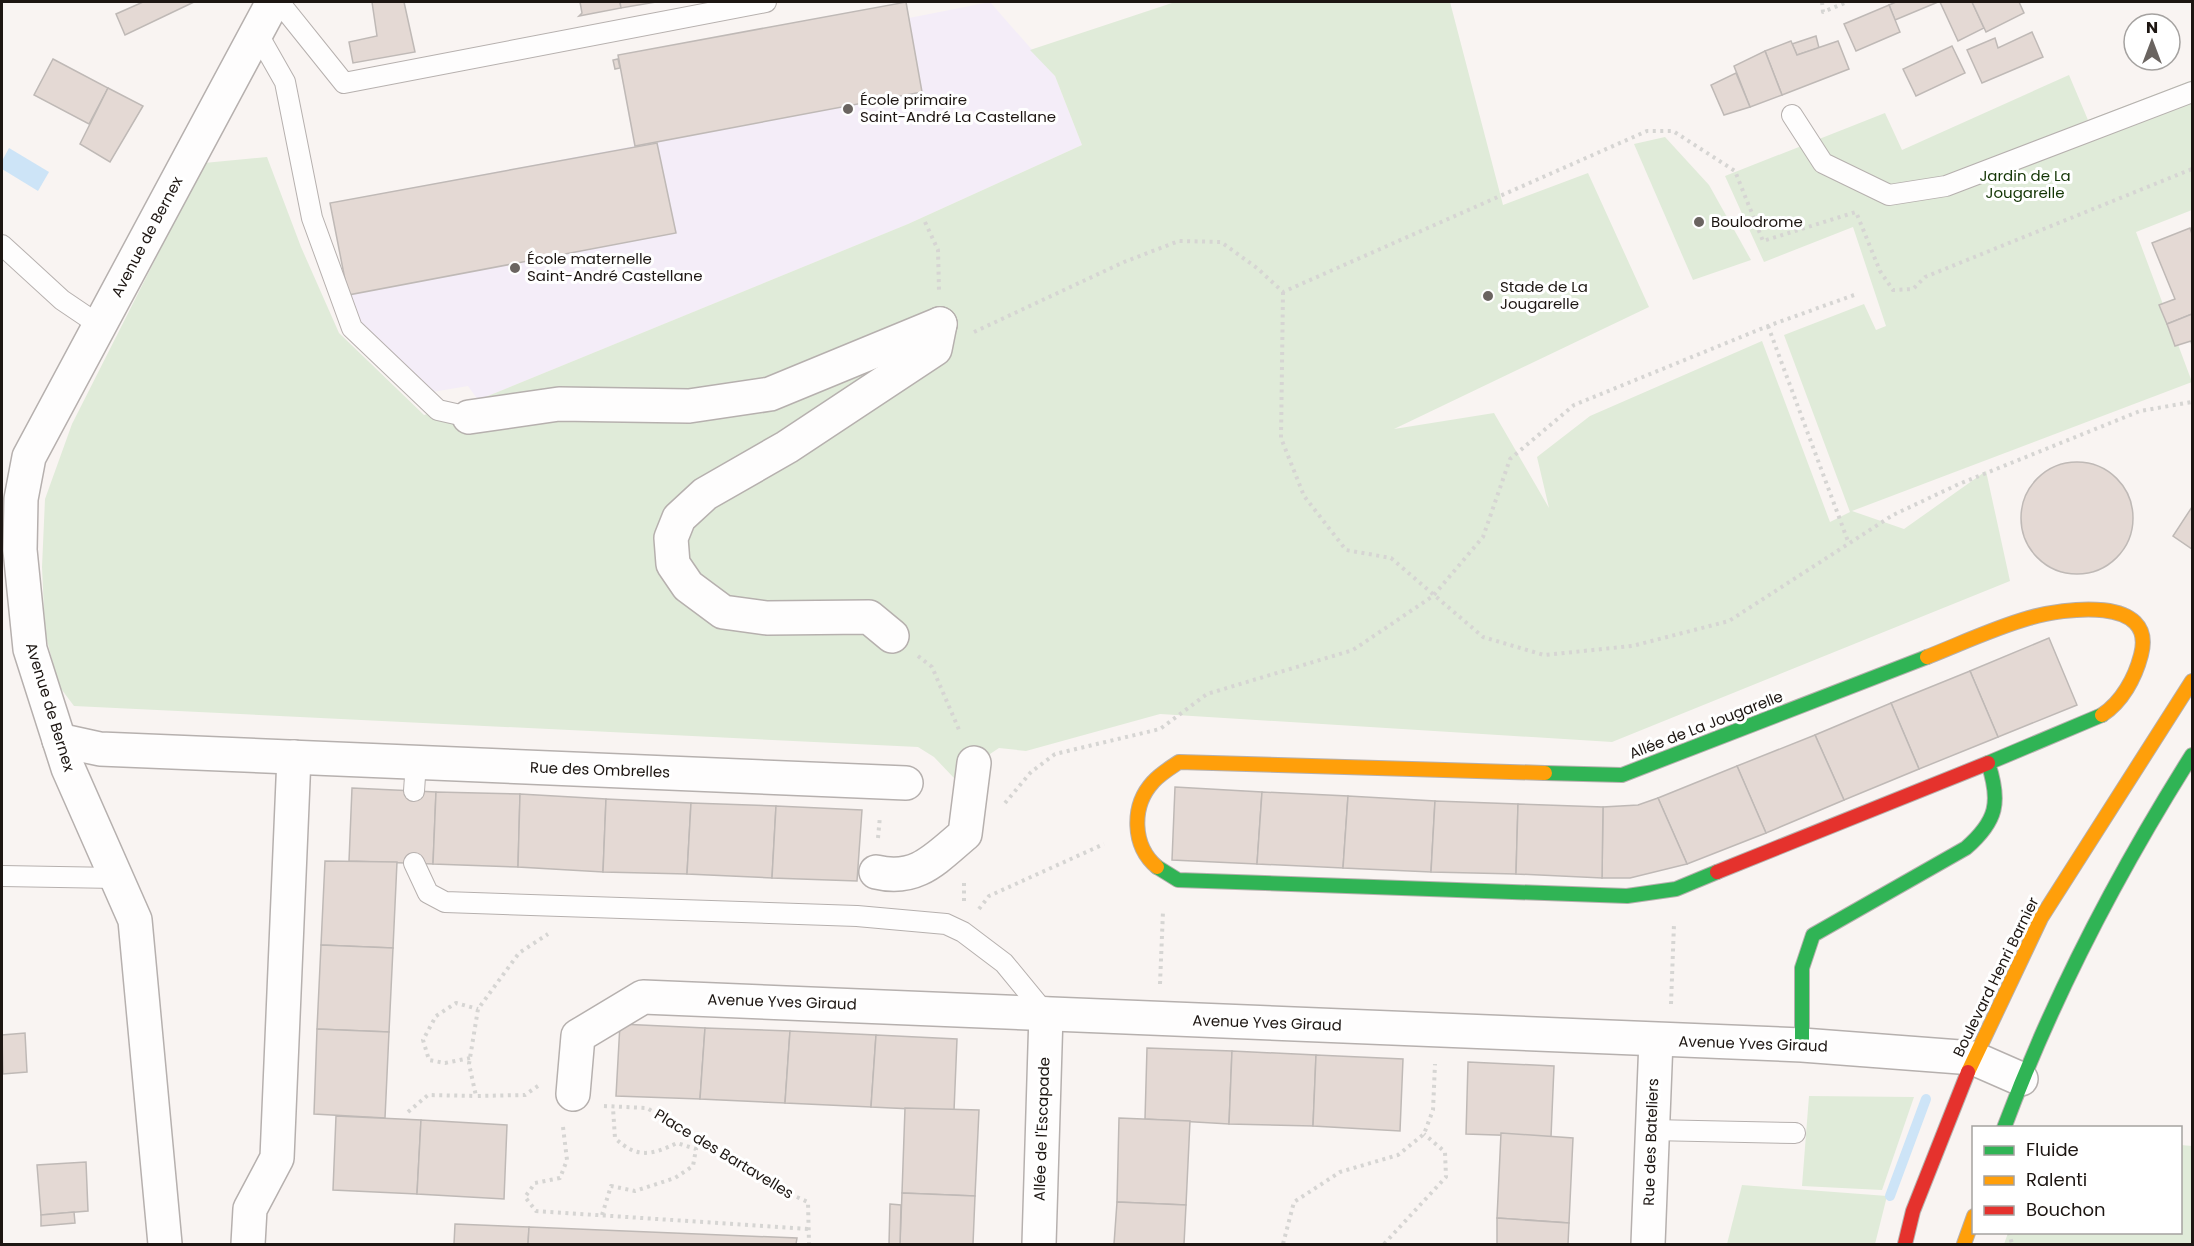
<svg xmlns="http://www.w3.org/2000/svg" width="2194" height="1246" font-family="Poppins,sans-serif">
  <rect width="100%" height="100%" fill="#f9f4f2"/>
  <polygon fill="#f4edf8" points="905,2 909,18 990,2 1055,76 1082,145 908,224 478,400 468,386 432,392 364,328 348,295 330,203 634,146 618,55"/>
  <g fill="#e0ebd9">
    <polygon points="1175,2 1450,2 1503,205 1588,173 1649,307 1394,429 1494,413 1549,508 1537,457 1590,416 1762,341 1830,522 1850,512 1784,335 1864,304 1876,330 1886,326 1853,227 1764,262 1725,176 1885,113 1902,150 2069,75 2088,120 2192,80 2192,210 2136,232 2192,382 1852,511 1904,529 1986,471 2010,581 1612,742 1160,714 1026,751 999,748 954,778 934,757 918,747 74,706 59,686 45,633 42,567 45,499 72,424 204,163 267,157 301,247 339,333 424,415 478,400 908,224 1082,145 1055,76 1030,50"/>
    <polygon points="1665,137 1709,185 1751,260 1693,280 1634,144"/>
    <polygon points="1809,1096 1914,1097 1882,1190 1802,1186"/>
    <polygon points="2181,1145 2192,1146 2192,1244 2004,1244 2008,1233 2180,1232"/>
    <polygon points="1742,1185 1887,1196 1875,1244 1727,1244"/>
  </g>
  <polygon fill="#cde4f7" points="9,148 49,172 38,191 2,169 2,161"/>
  <g fill="none" stroke-linecap="round" stroke-linejoin="round">
    <polyline stroke="#cde4f7" stroke-width="10" points="1890,1196 1926,1099"/>
  </g>
  <g fill="#e4d9d4" stroke="#bfb9b6" stroke-width="1.5">
    <polygon points="143,2 194,2 125,35 116,14"/>
    <polygon points="372,2 404,2 415,52 353,63 349,42 377,36"/>
    <polygon points="580,2 620,2 621,8 579,16 582,13"/>
    <polygon points="620,2 656,2 621,8"/>
    <polygon points="906,2 922,92 635,146 618,55"/>
    <polygon points="1896,2 1938,2 1895,20 1889,5"/>
    <polygon points="1940,2 1972,2 1984,28 1958,41"/>
    <polygon points="1972,2 2019,2 2024,13 1986,32"/>
    <polygon points="1889,5 1900,32 1856,51 1844,24"/>
    <polygon points="2032,32 2043,57 1982,83 1967,50 1995,38 1998,48"/>
    <polygon points="1816,36 1819,48 1797,55 1792,44"/>
    <polygon points="1791,41 1797,55 1838,41 1849,69 1782,95 1765,51"/>
    <polygon points="1952,46 1965,73 1916,96 1903,69"/>
    <polygon points="1765,51 1782,95 1750,107 1734,66"/>
    <polygon points="53,59 108,88 89,124 34,95"/>
    <polygon points="618,59 620,68 615,69 613,60"/>
    <polygon points="1736,73 1750,107 1724,115 1711,85"/>
    <polygon points="108,88 143,106 110,162 80,144"/>
    <polygon points="657,143 676,233 348,295 330,203"/>
    <polygon points="2190,228 2192,234 2192,314 2167,324 2159,305 2175,299 2152,243"/>
    <polygon points="2192,314 2192,345 2191,341 2175,346 2167,324"/>
    <circle cx="2077" cy="518" r="56"/>
    <polygon points="2192,507 2192,549 2173,536"/>
    <polygon points="2049,638 2077,705 1998,737 1970,671"/>
    <polygon points="1970,671 1998,737 1919,769 1891,703"/>
    <polygon points="1891,703 1919,769 1844,800 1815,735"/>
    <polygon points="1815,735 1844,800 1766,833 1737,766"/>
    <polygon points="1737,766 1766,833 1687,864 1658,798"/>
    <polygon points="1175,787 1262,792 1257,864 1172,860"/>
    <polygon points="352,788 436,792 433,864 349,861"/>
    <polygon points="436,792 520,794 518,867 433,864"/>
    <polygon points="1262,792 1348,796 1343,868 1257,864"/>
    <polygon points="520,794 606,799 603,872 518,867"/>
    <polygon points="1348,796 1435,801 1431,872 1343,868"/>
    <polygon points="1658,798 1687,864 1630,878 1602,878 1603,807 1638,805"/>
    <polygon points="606,799 691,803 687,874 603,872"/>
    <polygon points="1435,801 1518,804 1516,874 1431,872"/>
    <polygon points="691,803 776,806 772,878 687,874"/>
    <polygon points="1518,804 1603,807 1602,878 1516,874"/>
    <polygon points="776,806 862,810 857,881 772,878"/>
    <polygon points="325,861 397,862 393,948 321,945"/>
    <polygon points="321,945 393,948 389,1032 317,1029"/>
    <polygon points="620,1024 705,1028 700,1099 616,1096"/>
    <polygon points="705,1028 790,1031 785,1103 700,1099"/>
    <polygon points="317,1029 389,1032 385,1118 314,1114"/>
    <polygon points="790,1031 876,1035 871,1107 785,1103"/>
    <polygon points="25,1033 27,1072 3,1074 2,1035"/>
    <polygon points="876,1035 957,1039 954,1111 871,1107"/>
    <polygon points="1147,1048 1232,1051 1229,1124 1145,1119"/>
    <polygon points="1232,1051 1316,1055 1313,1126 1229,1124"/>
    <polygon points="1316,1055 1403,1059 1400,1131 1313,1126"/>
    <polygon points="1468,1062 1554,1066 1551,1137 1466,1134"/>
    <polygon points="905,1108 979,1110 975,1196 902,1193"/>
    <polygon points="336,1116 421,1120 417,1194 333,1190"/>
    <polygon points="1119,1118 1190,1121 1186,1205 1117,1202"/>
    <polygon points="421,1120 507,1125 504,1199 417,1194"/>
    <polygon points="1501,1133 1573,1138 1569,1223 1497,1218"/>
    <polygon points="86,1162 88,1211 41,1215 37,1165"/>
    <polygon points="902,1193 975,1196 973,1244 900,1244"/>
    <polygon points="1117,1202 1186,1205 1184,1244 1114,1244"/>
    <polygon points="890,1204 901,1205 900,1244 889,1244"/>
    <polygon points="74,1212 75,1223 41,1226 41,1215"/>
    <polygon points="1497,1218 1569,1223 1568,1244 1497,1244"/>
    <polygon points="455,1224 529,1227 528,1244 454,1244"/>
    <polygon points="529,1227 797,1238 796,1244 528,1244"/>
  </g>
  <g fill="none" stroke-linecap="round" stroke-linejoin="round">
    <g stroke="#b6b0ae" stroke-width="22">
      <g id="lane">
        <polyline points="279,2 344,83 766,2"/>
        <polyline points="256,31 285,82 312,218 352,328 438,410 469,417"/>
        <polyline points="1792,115 1823,163 1889,195 1946,186 2192,92"/>
        <polyline points="2,245 62,300 99,325"/>
        <polyline points="414,791 416,762"/>
        <polyline points="414,863 428,893 445,902 857,916 946,924 963,932 1004,963 1046,1014"/>
        <polyline points="2,876 116,878"/>
        <polyline points="1651,1130 1795,1133"/>
      </g>
    </g>
    <g stroke="#b6b0ae" stroke-width="36">
      <g id="street">
        <polyline points="469,417 559,404 689,406 770,394 940,324"/>
        <polyline points="892,636 869,617 767,618 723,612 688,586 673,564 671,538 679,518 705,494 787,447 935,349 940,324"/>
        <polyline points="59,740 100,749 906,783"/>
        <path d="M 876,872 C 917,882 936,858 965,834 L 974,763"/>
        <polyline points="573,1094 578,1036 643,997 1802,1045 1973,1058 2021,1079"/>
        <polyline points="165,1244 135,920 68,768 30,649 20,550 21,499 29,457 273,2"/>
        <polyline points="248,1244 250,1209 277,1158 294,757"/>
        <polyline points="1039,1244 1046,1014"/>
        <polyline points="1648,1244 1656,1040"/>
      </g>
    </g>
    <g stroke="#b6b0ae" stroke-width="16">
      <g id="fast">
        <polyline points="1545,773 1622,775 1927,657"/>
        <polyline points="1157,867 1178,880 1627,896 1676,889 1717,872"/>
        <path d="M 1802,1045 L 1802,968 L 1813,935 L 1966,848 C 1997,821 2001,802 1988,763 L 2102,715"/>
        <path d="M 2004,1128 C 2053,996 2117,874 2192,755"/>
      </g>
    </g>
    <g stroke="#b6b0ae" stroke-width="16">
      <g id="slow">
        <path d="M 1927,657 C 1960,644 1994,628 2029,618 C 2063,608 2157,595 2141,655 C 2135,678 2122,702 2102,715"/>
        <path d="M 1157,867 C 1132,846 1131,806 1153,782 C 1160,774 1170,768 1179,762 L 1545,773"/>
        <polyline points="1968,1072 2041,918 2192,681"/>
        <polyline points="1964,1244 1974,1216"/>
      </g>
    </g>
    <g stroke="#b6b0ae" stroke-width="16">
      <g id="jam">
        <polyline points="1717,872 1988,763"/>
        <polyline points="1905,1244 1913,1211 1968,1072"/>
      </g>
    </g>
    <g stroke="#d6d5d3" stroke-width="4" stroke-dasharray="3 4.5" stroke-linecap="butt">
      <polyline points="1822,2 1823,12 1847,2"/>
      <polyline points="925,222 938,250 939,290"/>
      <polyline points="1283,292 1281,438 1304,496 1346,550 1391,558 1483,637 1544,655 1632,646 1729,621 1893,515 1959,484 2140,411 2192,402"/>
      <polyline points="1768,326 1849,544"/>
      <polyline points="974,332 1124,262 1179,241 1221,242 1257,268 1283,292 1647,131 1673,131 1735,171 1763,241 1856,212 1880,271 1893,290 1913,289 1925,277 2192,169"/>
      <polyline points="918,656 932,667 960,732"/>
      <polyline points="1005,803 1031,772 1055,754 1160,729 1207,694 1353,650 1433,596 1483,537 1510,459 1574,405 1768,326 1854,295"/>
      <polyline points="878,838 880,816"/>
      <polyline points="964,901 964,881"/>
      <polyline points="979,909 989,896 1104,844"/>
      <polyline points="1160,984 1163,911"/>
      <polyline points="1671,1004 1674,924"/>
      <polyline points="470,1058 445,1063 429,1060 423,1040 436,1016 456,1003 478,1009"/>
      <polyline points="538,1086 525,1095 476,1096 469,1064 478,1009 519,953 548,934"/>
      <polyline points="604,1106 647,1108 779,1189 808,1202 809,1244"/>
      <polyline points="408,1112 428,1095 476,1096"/>
      <polyline points="563,1127 567,1160 560,1178 535,1183 525,1197 536,1211 808,1229"/>
      <path d="M 602,1215 L 611,1186 L 635,1191 L 675,1178 L 693,1166 L 696,1149 L 677,1143 C 652,1155 637,1159 615,1138 L 613,1108"/>
      <polyline points="2009,1232 2012,1244"/>
      <polyline points="1283,1244 1294,1202 1340,1172 1398,1155 1424,1134 1433,1110 1435,1064"/>
      <polyline points="1384,1244 1446,1177 1445,1152 1424,1134"/>
    </g>
    <use href="#lane" stroke="#fefdfd" stroke-width="20"/>
    <use href="#street" stroke="#fefdfd" stroke-width="33"/>
    <use href="#fast" stroke="#30b455" stroke-width="14"/>
    <use href="#slow" stroke="#ff9f0a" stroke-width="14"/>
    <use href="#jam" stroke="#e5322d" stroke-width="14"/>
  </g>
  <g fill="#6a6460" stroke="#fff" stroke-width="2">
    <circle cx="848" cy="109" r="6"/>
    <circle cx="1699" cy="222" r="6"/>
    <circle cx="515" cy="268" r="6"/>
    <circle cx="1488" cy="296" r="6"/>
  </g>
  <g text-anchor="middle" stroke-width="6" stroke-linejoin="round" paint-order="stroke">
    <g font-size="15" fill="#1d1612" stroke="#fff" text-anchor="start">
      <text x="860" y="105">École primaire<tspan x="860" dy="17">Saint-André La Castellane</tspan></text>
      <text x="1711" y="227">Boulodrome</text>
      <text x="527" y="264">École maternelle<tspan x="527" dy="17">Saint-André Castellane</tspan></text>
      <text x="1500" y="292">Stade de La<tspan x="1500" dy="17">Jougarelle</tspan></text>
    </g>
    <g font-size="15" fill="#133504" stroke="#fff">
      <text x="2025" y="181">Jardin de La<tspan x="2025" dy="17">Jougarelle</tspan></text>
    </g>
    <g font-size="15" fill="#1d1612" stroke="#fff">
      <text transform="translate(147 237) rotate(-62)" y="5">Avenue de Bernex</text>
      <text transform="translate(50 707) rotate(73)" y="5">Avenue de Bernex</text>
      <text transform="translate(1706 725) rotate(-21)" y="5">Allée de La Jougarelle</text>
      <text transform="translate(600 770) rotate(2)" y="5">Rue des Ombrelles</text>
      <text transform="translate(1996 977) rotate(-64)" y="5">Boulevard Henri Barnier</text>
      <text transform="translate(782 1002) rotate(2)" y="5">Avenue Yves Giraud</text>
      <text transform="translate(1267 1023) rotate(2)" y="5">Avenue Yves Giraud</text>
      <text transform="translate(1753 1044) rotate(2)" y="5">Avenue Yves Giraud</text>
      <text transform="translate(1042 1129) rotate(-88)" y="5">Allée de l'Escapade</text>
      <text transform="translate(1651 1142) rotate(-88)" y="5">Rue des Bateliers</text>
      <text transform="translate(724 1154) rotate(31)" y="5">Place des Bartavelles</text>
    </g>
  </g>
  <rect width="2194" height="1246" fill="none" stroke="#1d1612" stroke-width="6"/>
  <rect x="1972" y="1126" width="210" height="108" fill="#ffffff" stroke="#a5a2a0" stroke-width="1.5"/>
  <rect x="1984" y="1146" width="30" height="9" fill="#30b455" stroke="#a5a2a0" stroke-width="1.5"/>
  <text x="2026" y="1156" font-size="18" fill="#1d1612">Fluide</text>
  <rect x="1984" y="1176" width="30" height="9" fill="#ff9f0a" stroke="#a5a2a0" stroke-width="1.5"/>
  <text x="2026" y="1186" font-size="18" fill="#1d1612">Ralenti</text>
  <rect x="1984" y="1206" width="30" height="9" fill="#e5322d" stroke="#a5a2a0" stroke-width="1.5"/>
  <text x="2026" y="1216" font-size="18" fill="#1d1612">Bouchon</text>
  <g transform="translate(2152 42)"><circle r="28" fill="#ffffff" stroke="#a5a2a0" stroke-width="1.5"/>
  <path d="M0-4.5L10 22L0 15L-10 22Z" fill="#6a6460"/>
  <text y="-9" font-size="16" font-weight="bold" text-anchor="middle" fill="#1d1612">N</text>
  </g>
</svg>
